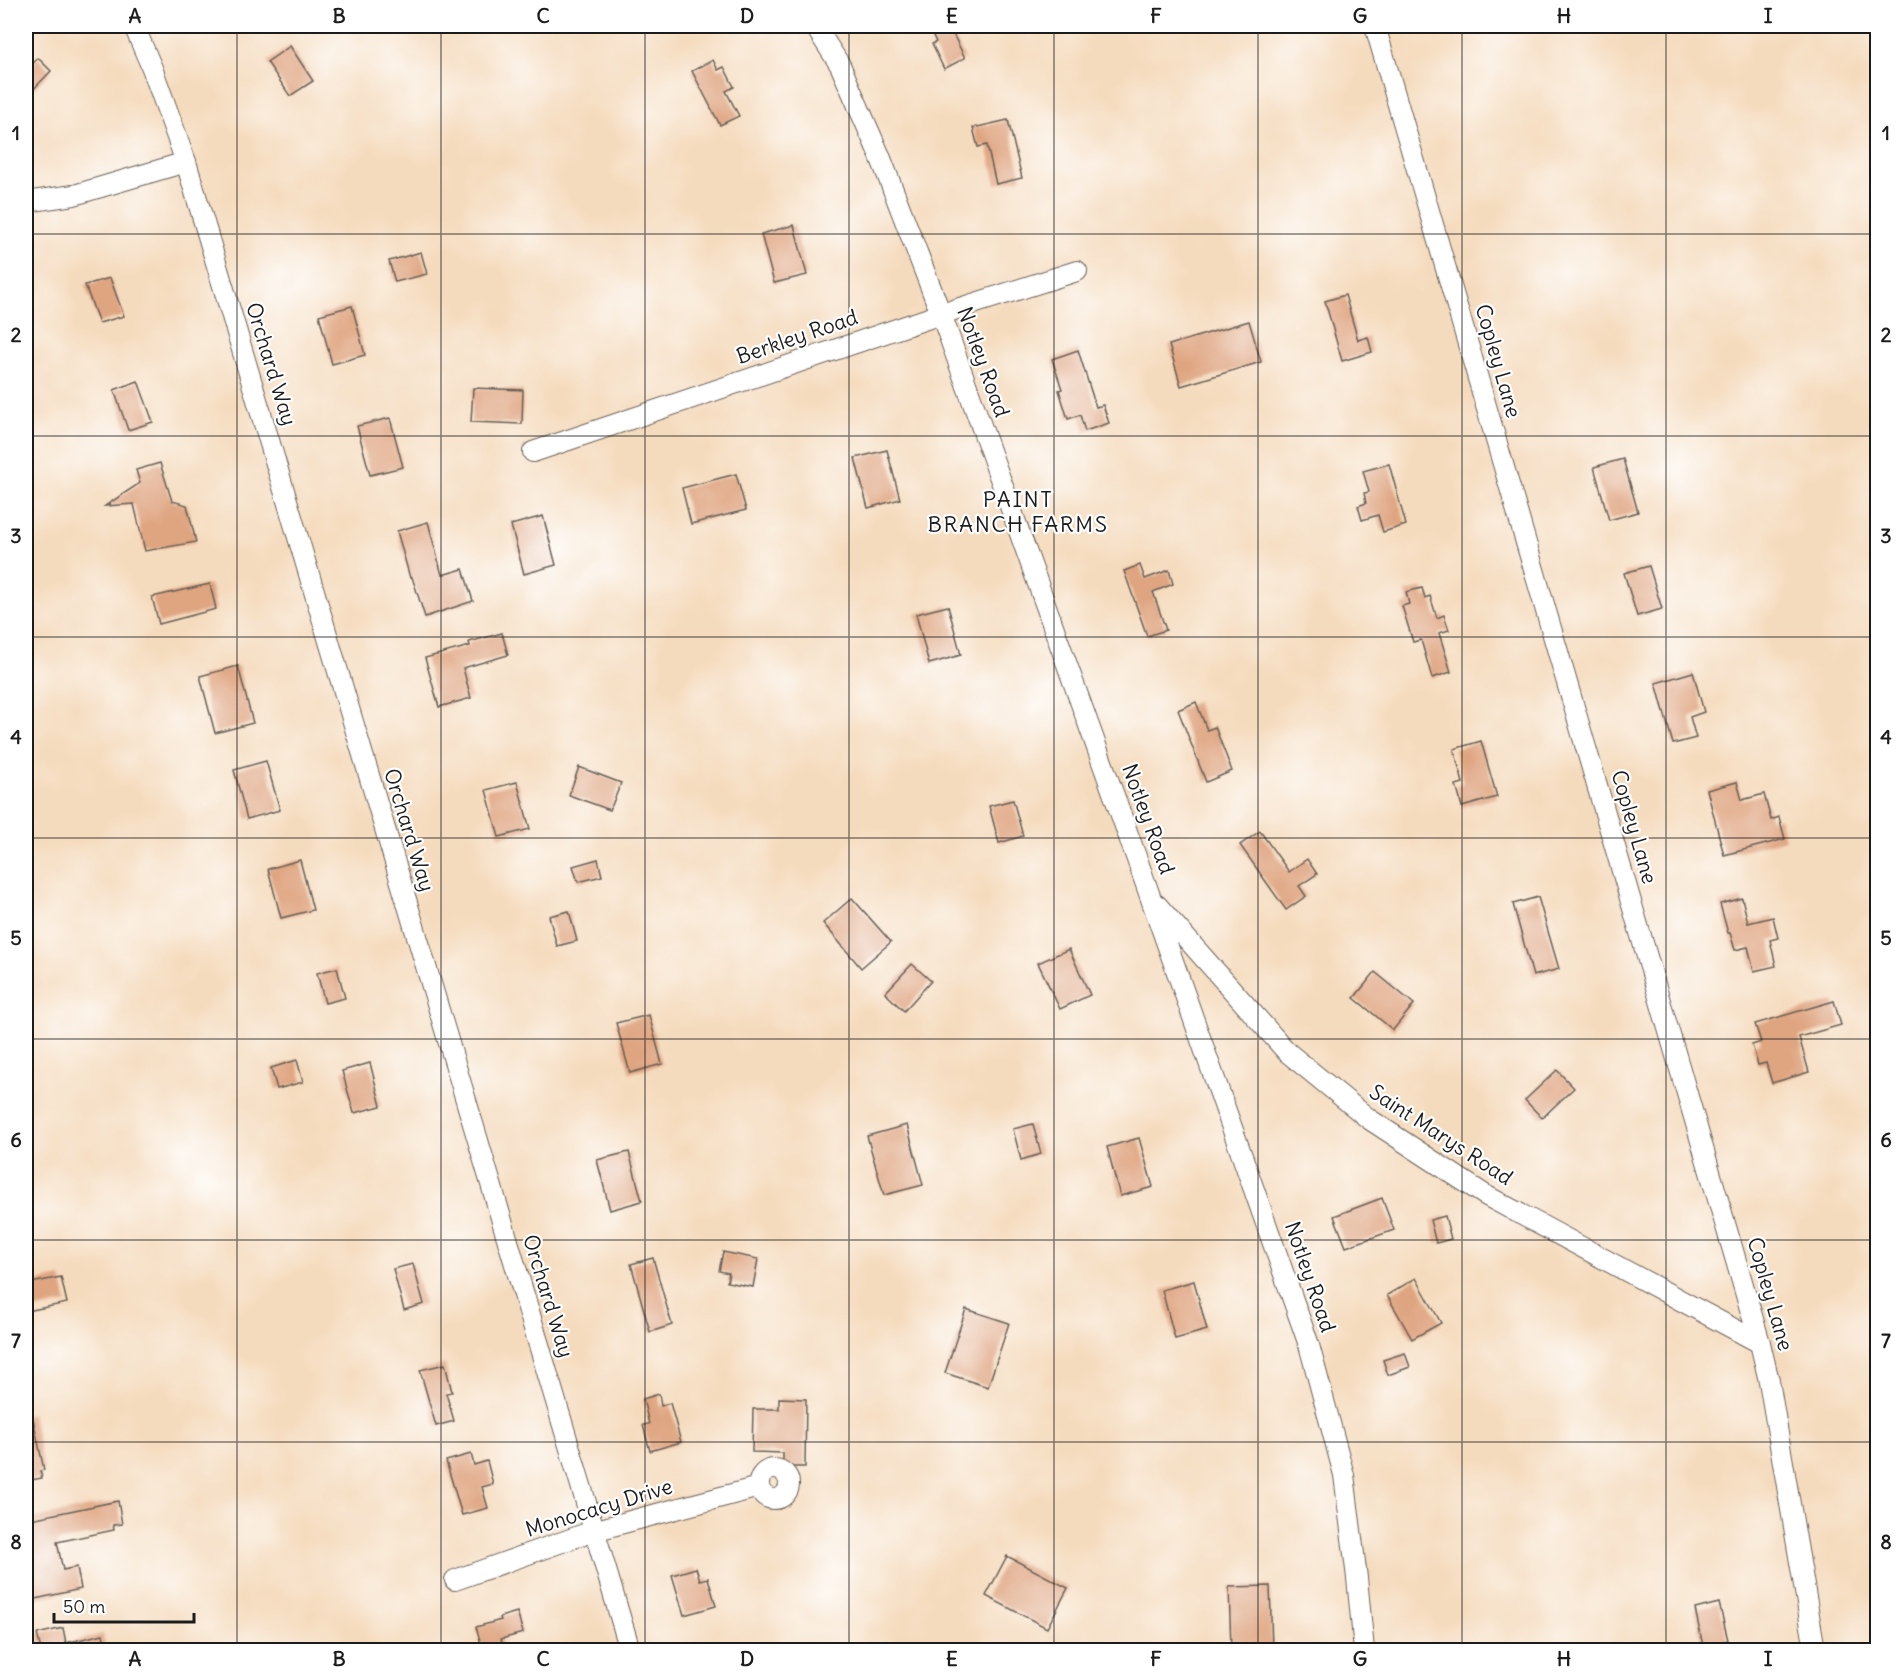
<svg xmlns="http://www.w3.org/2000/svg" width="1903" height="1676" font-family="Delius,sans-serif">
  <rect width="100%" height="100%" fill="#fff"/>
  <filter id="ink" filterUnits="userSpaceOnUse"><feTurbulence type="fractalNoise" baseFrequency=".0167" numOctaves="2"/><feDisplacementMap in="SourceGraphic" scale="12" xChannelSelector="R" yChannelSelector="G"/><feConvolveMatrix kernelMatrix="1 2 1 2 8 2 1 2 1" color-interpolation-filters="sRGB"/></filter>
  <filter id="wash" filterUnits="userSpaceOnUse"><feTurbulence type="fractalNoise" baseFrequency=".008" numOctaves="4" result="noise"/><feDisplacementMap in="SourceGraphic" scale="24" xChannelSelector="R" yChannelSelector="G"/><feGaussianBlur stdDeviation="1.35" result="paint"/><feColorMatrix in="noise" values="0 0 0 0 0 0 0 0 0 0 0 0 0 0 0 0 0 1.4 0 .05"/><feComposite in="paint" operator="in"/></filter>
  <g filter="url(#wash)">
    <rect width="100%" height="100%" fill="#f5dbbe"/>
    <g id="blocks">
      <g fill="#dfa480">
        <polygon points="928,26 949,26 965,58 944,69 932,44 936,42"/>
        <polygon points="290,46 313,81 290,96 267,62"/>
        <polygon points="38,58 51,71 26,97 26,71"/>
        <polygon points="713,60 718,70 724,67 734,87 726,91 739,116 720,125 692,71"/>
        <polygon points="1008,120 1022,178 996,184 987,145 978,147 973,128"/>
        <polygon points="794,225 807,275 774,283 761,234"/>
        <polygon points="421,252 427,274 395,282 389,261"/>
        <polygon points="110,278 124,316 99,323 85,285"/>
        <polygon points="1345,295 1358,340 1368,337 1372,352 1342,361 1325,301"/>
        <polygon points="352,306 365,355 332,364 319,315"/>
        <polygon points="1249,321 1261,362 1181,386 1169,345"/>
        <polygon points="1078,350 1096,407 1103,405 1109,423 1085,431 1080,415 1068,419 1059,390 1062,389 1052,359"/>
        <polygon points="138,381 153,422 128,430 114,390"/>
        <polygon points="473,388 523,390 522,424 471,422"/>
        <polygon points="390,418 403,467 370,475 357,426"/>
        <polygon points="887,450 900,499 868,508 855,458"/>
        <polygon points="1623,459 1638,512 1609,520 1594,467"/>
        <polygon points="160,463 172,501 187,505 196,542 145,551 134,504 105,506 140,483 136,470"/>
        <polygon points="1389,464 1406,525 1383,532 1378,515 1362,520 1358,506 1366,503 1364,493 1369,492 1363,471"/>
        <polygon points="736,474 746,510 691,524 682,488"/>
        <polygon points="543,516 556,565 524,574 511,525"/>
        <polygon points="428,522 442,575 463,569 473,601 425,617 412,577 410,578 397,531"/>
        <polygon points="1140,565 1145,579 1169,570 1173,584 1153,592 1166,630 1147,636 1124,571"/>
        <polygon points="1649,566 1662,609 1637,616 1624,573"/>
        <polygon points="210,584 216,609 159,624 152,597"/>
        <polygon points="1422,588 1425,598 1430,596 1437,618 1444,615 1449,630 1439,633 1451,672 1432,678 1421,640 1413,642 1402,606 1409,604 1406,592"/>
        <polygon points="948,606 961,655 929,664 916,614"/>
        <polygon points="502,633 508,655 463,668 471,698 439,707 425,658 470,646 469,642"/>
        <polygon points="238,666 253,723 215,733 200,676"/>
        <polygon points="1693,672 1704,712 1690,717 1696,738 1673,744 1656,683"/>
        <polygon points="1196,702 1207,730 1215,727 1232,771 1206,782 1178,710"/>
        <polygon points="1481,741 1497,797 1462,807 1456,785 1463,783 1454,749"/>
        <polygon points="266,761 280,810 247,819 234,770"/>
        <polygon points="579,767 621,783 610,810 569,795"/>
        <polygon points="517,782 530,829 499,837 486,790"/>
        <polygon points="1737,782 1742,800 1764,794 1771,820 1779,817 1785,839 1724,855 1707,790"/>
        <polygon points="1013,800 1023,836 999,843 989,806"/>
        <polygon points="1260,831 1289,872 1307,859 1317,874 1299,886 1306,896 1286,910 1240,845"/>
        <polygon points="598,859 602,876 578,882 573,866"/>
        <polygon points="300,860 313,910 281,918 268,869"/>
        <polygon points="1538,897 1559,969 1533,976 1513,904"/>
        <polygon points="852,898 891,942 861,968 823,923"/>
        <polygon points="1742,898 1748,923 1773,917 1778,938 1770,940 1776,966 1754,971 1748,947 1735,950 1730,933 1728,933 1720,904"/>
        <polygon points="569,911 577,941 557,946 549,916"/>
        <polygon points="1069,949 1090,995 1060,1009 1038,963"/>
        <polygon points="912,964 931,981 904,1011 885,993"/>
        <polygon points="337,968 345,998 325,1003 317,973"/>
        <polygon points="1375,972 1414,1004 1393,1030 1354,998"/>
        <polygon points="1834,1001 1841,1025 1799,1037 1809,1072 1772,1083 1766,1063 1758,1065 1752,1045 1761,1042 1755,1024"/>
        <polygon points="649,1015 662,1064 630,1073 616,1023"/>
        <polygon points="297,1060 303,1082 277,1089 271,1068"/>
        <polygon points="370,1063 381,1106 354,1113 342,1071"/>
        <polygon points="1557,1070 1574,1088 1542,1118 1525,1100"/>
        <polygon points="1033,1124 1041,1154 1021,1160 1013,1129"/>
        <polygon points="907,1125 923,1185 884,1195 867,1136"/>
        <polygon points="1139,1138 1153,1187 1120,1196 1107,1147"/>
        <polygon points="629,1152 642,1201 610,1210 597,1160"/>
        <polygon points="1382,1198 1394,1230 1346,1247 1334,1216"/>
        <polygon points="1445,1216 1451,1239 1436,1243 1430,1220"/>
        <polygon points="723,1252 758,1259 753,1287 727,1282 729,1273 719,1271"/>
        <polygon points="653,1258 672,1325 650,1332 631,1264"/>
        <polygon points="413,1264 424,1304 404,1310 393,1269"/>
        <polygon points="61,1277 67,1303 27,1311 26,1284"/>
        <polygon points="1416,1278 1441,1323 1412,1339 1387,1295"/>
        <polygon points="1194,1281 1207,1330 1175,1339 1162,1290"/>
        <polygon points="966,1309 1009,1323 988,1387 945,1373"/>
        <polygon points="1405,1353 1410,1367 1388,1375 1383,1360"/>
        <polygon points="445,1364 452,1392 446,1393 454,1421 436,1426 420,1370"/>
        <polygon points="659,1394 661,1406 670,1403 681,1442 650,1451 643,1425 649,1424 643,1399"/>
        <polygon points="779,1398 806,1399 805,1467 783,1467 783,1453 752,1452 753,1409 779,1409"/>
        <polygon points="32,1414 44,1470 40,1471 42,1478 26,1481 26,1415"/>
        <polygon points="471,1454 474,1465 487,1461 493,1484 482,1487 488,1508 462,1515 446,1461"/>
        <polygon points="118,1501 122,1524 113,1525 114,1530 57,1542 63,1570 77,1567 81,1589 26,1601 26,1520"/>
        <polygon points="1007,1556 1068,1588 1047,1628 986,1596"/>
        <polygon points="696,1568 700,1580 708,1578 716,1606 684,1615 672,1575"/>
        <polygon points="1270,1586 1272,1648 1231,1649 1229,1587"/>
        <polygon points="1719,1603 1728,1640 1703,1646 1695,1609"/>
        <polygon points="517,1612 523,1633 501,1639 504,1650 483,1650 476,1627 501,1620 500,1617"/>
        <polygon points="63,1628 66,1643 103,1634 106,1650 41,1650 37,1634"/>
      </g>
    </g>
  </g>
  <g filter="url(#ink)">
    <use href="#blocks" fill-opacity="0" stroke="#685f55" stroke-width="1.5"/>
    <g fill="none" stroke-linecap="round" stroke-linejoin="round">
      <g stroke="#685f55" stroke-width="22">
        <g id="minor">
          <polyline points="134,26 152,68 186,162 630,1650"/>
          <polyline points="815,26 840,65 880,156 941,314 1139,865 1309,1345 1344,1475 1357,1578 1364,1650"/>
          <polyline points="1375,26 1760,1343 1769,1381 1815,1650"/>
          <polyline points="26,202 74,195 186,162"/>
          <polyline points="533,452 941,314 1077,271"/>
          <polyline points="1157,905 1287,1052 1369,1119 1485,1195 1760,1343"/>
          <circle cx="774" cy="1484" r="15"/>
          <polyline points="455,1580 593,1531 759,1487"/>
        </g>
      </g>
      <use href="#minor" stroke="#fff" stroke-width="20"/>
    </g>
  </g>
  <path fill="none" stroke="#1c1c1c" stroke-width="1.5" stroke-opacity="0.55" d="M 237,26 L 237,1650M 441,26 L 441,1650M 645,26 L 645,1650M 849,26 L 849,1650M 1054,26 L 1054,1650M 1258,26 L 1258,1650M 1462,26 L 1462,1650M 1666,26 L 1666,1650M 26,234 L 1878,234M 26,436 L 1878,436M 26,637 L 1878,637M 26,838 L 1878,838M 26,1039 L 1878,1039M 26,1240 L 1878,1240M 26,1442 L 1878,1442"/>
  <g text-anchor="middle" stroke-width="4.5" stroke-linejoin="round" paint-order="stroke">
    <g font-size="21" fill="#1c1c1c" stroke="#fff">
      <text transform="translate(797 337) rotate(-19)" y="7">Berkley Road</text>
      <text transform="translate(1498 361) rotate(74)" y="7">Copley Lane</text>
      <text transform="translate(983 362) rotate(70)" y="7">Notley Road</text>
      <text transform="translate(271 364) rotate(73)" y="7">Orchard Way</text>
      <text transform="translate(1148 819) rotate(70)" y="7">Notley Road</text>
      <text transform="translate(1634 827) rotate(74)" y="7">Copley Lane</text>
      <text transform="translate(409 830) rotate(73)" y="7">Orchard Way</text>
      <text transform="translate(1441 1135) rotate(33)" y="7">Saint Marys Road</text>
      <text transform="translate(1310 1277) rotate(71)" y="7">Notley Road</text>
      <text transform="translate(1770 1294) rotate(74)" y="7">Copley Lane</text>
      <text transform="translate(548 1296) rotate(73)" y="7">Orchard Way</text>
      <text transform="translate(599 1508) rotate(-17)" y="7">Monocacy Drive</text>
    </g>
    <g font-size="22" letter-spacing="1.5" fill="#1c1c1c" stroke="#fff">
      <text x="1018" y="507">PAINT<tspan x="1018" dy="25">BRANCH FARMS</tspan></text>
    </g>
  </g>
  <rect width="1903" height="1676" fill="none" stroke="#fff" stroke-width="66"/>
  <path d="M54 1613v9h140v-9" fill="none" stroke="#1c1c1c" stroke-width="3"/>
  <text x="63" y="1613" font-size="18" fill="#1c1c1c" stroke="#ffffff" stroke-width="4.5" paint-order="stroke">50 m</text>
  <rect x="33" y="33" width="1837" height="1610" fill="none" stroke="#1c1c1c" stroke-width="2"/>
  <g font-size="20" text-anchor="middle" font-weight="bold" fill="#1c1c1c">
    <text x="135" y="23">A</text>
    <text x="339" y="23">B</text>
    <text x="543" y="23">C</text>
    <text x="747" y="23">D</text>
    <text x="952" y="23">E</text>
    <text x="1156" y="23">F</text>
    <text x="1360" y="23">G</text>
    <text x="1564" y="23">H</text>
    <text x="1768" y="23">I</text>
    <text x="16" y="140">1</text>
    <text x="1886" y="140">1</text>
    <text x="16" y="342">2</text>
    <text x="1886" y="342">2</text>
    <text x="16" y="543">3</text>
    <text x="1886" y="543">3</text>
    <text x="16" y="744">4</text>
    <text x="1886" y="744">4</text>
    <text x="16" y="945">5</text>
    <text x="1886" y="945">5</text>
    <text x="16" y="1147">6</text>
    <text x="1886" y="1147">6</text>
    <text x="16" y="1348">7</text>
    <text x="1886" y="1348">7</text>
    <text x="16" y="1549">8</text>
    <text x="1886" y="1549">8</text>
    <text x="135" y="1666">A</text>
    <text x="339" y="1666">B</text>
    <text x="543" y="1666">C</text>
    <text x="747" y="1666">D</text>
    <text x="952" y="1666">E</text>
    <text x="1156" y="1666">F</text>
    <text x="1360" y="1666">G</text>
    <text x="1564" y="1666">H</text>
    <text x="1768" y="1666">I</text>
  </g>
</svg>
